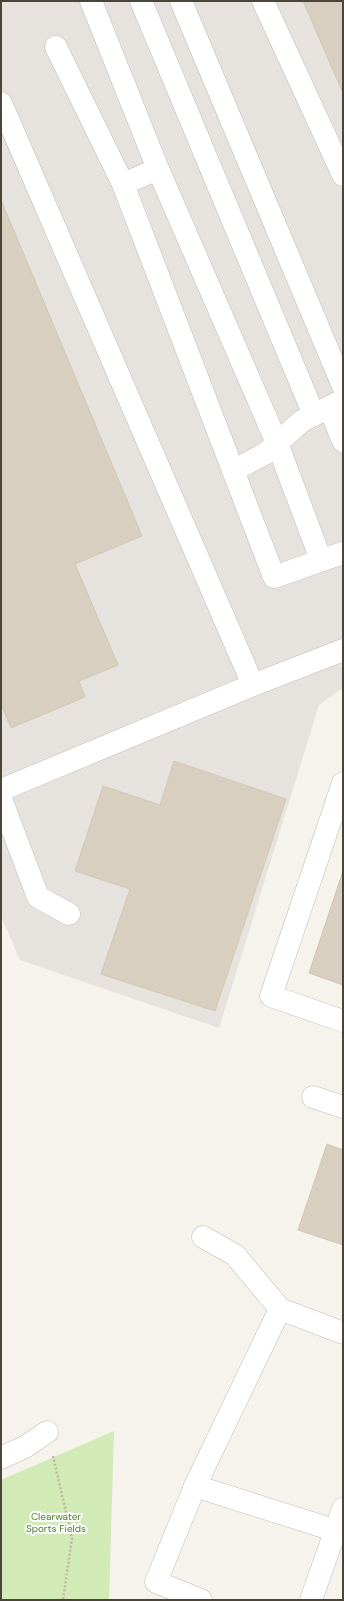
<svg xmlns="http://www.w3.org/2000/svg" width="344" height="1601" font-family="'DM Sans',sans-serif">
  <rect width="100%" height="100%" fill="#f6f3ec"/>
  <polygon fill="#e6e2dd" points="1,1 343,1 343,688 319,705 219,1028 20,960 1,916"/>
  <polygon fill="#d2eab5" points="114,1431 109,1600 1,1600 1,1480"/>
  <g fill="#d8cfc1" stroke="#d3c7b4">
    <polygon points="303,1 343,1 343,93"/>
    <polygon points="1,200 142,536 75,564 118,665 79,681 85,697 11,728 1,704"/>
    <polygon points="174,761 286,799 215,1011 101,974 130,889 75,871 103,786 160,805"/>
    <polygon points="343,871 343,985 309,973"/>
    <polygon points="327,1144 343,1150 343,1245 298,1230"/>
  </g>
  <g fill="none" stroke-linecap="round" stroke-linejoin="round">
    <g stroke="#c2bbae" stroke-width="23">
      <g id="minor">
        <polyline points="91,1 158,169 123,184 274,577 343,553"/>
        <polyline points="141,1 314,415"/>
        <polyline points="181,1 343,386"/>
        <polyline points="263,1 343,175"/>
        <polyline points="56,47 123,184"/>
        <polyline points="1,103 253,685"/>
        <polyline points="158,169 277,443 321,560"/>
        <polyline points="329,407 343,441"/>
        <polyline points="233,471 266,453 302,421 343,400"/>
        <polyline points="343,783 271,996 343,1021"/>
        <polyline points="1,790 253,685 343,650"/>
        <polyline points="1,799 38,897 69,914"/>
        <polyline points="313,1097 343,1107"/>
        <polyline points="203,1237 235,1255 280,1309"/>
        <polyline points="1,1458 25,1447 47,1432"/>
        <polyline points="195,1486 343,1533"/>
        <polyline points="201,1600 156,1582 195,1486 280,1309 343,1333"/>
        <polyline points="311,1600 343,1509"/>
      </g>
    </g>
    <polyline stroke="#c4b79f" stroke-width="2.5" stroke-dasharray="2 2" stroke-linecap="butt" points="53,1456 72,1538 63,1600"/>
    <use href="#minor" stroke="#fff" stroke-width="22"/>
  </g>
  <g text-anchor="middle" stroke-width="4" stroke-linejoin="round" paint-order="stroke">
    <g font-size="10" fill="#4a7f2a" stroke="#fff">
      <text x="56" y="1520">Clearwater<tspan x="56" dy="12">Sports Fields</tspan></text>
    </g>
  </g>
  <rect width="344" height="1601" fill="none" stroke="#4b4439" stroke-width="4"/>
</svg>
